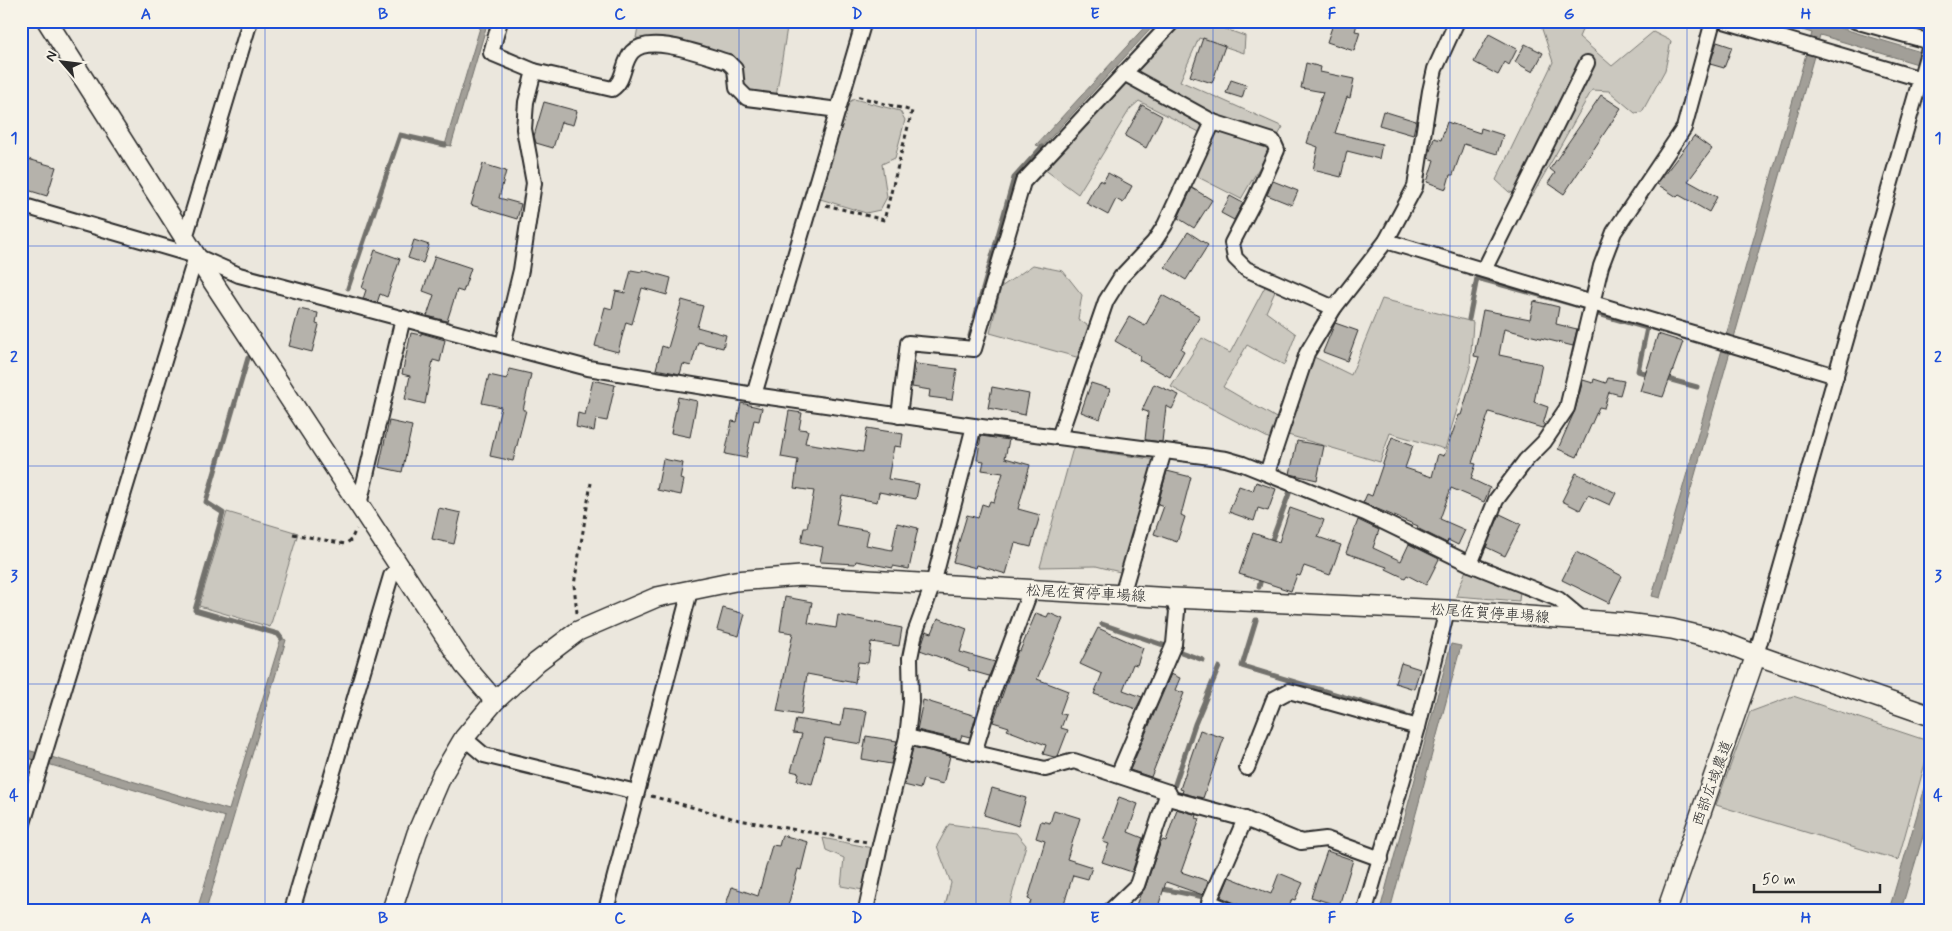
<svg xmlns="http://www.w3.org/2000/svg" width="1952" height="931" font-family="Mynerve,'Klee One',sans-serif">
  <rect width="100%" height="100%" fill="#ebe7dd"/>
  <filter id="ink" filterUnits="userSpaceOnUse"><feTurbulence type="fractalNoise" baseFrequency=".02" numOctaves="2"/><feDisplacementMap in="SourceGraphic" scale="10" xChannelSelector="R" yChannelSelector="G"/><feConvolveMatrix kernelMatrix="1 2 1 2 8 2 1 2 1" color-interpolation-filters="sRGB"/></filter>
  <g filter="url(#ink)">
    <g fill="#cbc8bf" stroke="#7b7a75">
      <polygon points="639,21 788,21 776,97 751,94 740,85 739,64 666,41 636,38"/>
      <polygon points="1183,21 1203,21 1245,36 1244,53 1199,38 1180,81 1283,127 1241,199 1198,177 1205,135 1139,101 1130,109 1078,194 1044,169"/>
      <polygon points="1547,21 1586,21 1579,37 1612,66 1653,32 1671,41 1665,70 1642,112 1635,113 1609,91 1592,90 1532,196 1509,192 1496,180 1553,62 1542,29"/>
      <polygon points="854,99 900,111 905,120 895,158 882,164 887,197 880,210 866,213 817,198 846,104"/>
      <polygon points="1033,265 1063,271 1082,295 1078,319 1093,329 1080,358 990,333 1001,287"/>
      <polygon points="1267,283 1277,287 1266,312 1296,334 1284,365 1247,345 1223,387 1278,419 1272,440 1171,387 1202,338 1230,353"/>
      <polygon points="1382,299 1473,322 1470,367 1445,449 1390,433 1380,462 1288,435 1314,357 1351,375"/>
      <polygon points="1073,448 1157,460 1124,573 1096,566 1040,567"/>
      <polygon points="227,512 298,533 270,627 199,606"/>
      <polygon points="1466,570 1520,590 1519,601 1456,596"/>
      <polygon points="1793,696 1931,742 1898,860 1716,805 1750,712"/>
      <polygon points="949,824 1016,833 1026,845 1008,910 944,910 951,883 937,846"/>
      <polygon points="823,838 872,848 863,890 841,886 844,858 826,850"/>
    </g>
    <g fill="#a29f98" stroke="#72716c">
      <polygon points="482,21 488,21 451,146 445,145"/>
      <polygon points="1150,21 1158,21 1042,147 1036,145"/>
      <polygon points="1774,21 1817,21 1931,55 1931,68 1820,35 1660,598 1652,596 1812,33"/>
      <polygon points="281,638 286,640 206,910 197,910 225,817 21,756 21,748 229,810"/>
      <polygon points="1451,644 1461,646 1390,910 1380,910"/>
      <polygon points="1931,767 1931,810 1901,910 1889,910"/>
    </g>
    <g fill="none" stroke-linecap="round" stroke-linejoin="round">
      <g stroke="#72716c" stroke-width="5">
        <polyline points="348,288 400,135 445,145"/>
        <polyline points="1595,313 1647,328 1638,371 1651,375"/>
        <polyline points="1469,319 1477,278 1583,307"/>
        <polyline points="970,336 1014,178 1042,147"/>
        <polyline points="248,358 206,502 223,513 195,610 278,634 281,638"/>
        <polyline points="1664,378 1697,387"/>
        <polyline points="1270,545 1290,491"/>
        <polyline points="1259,587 1262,575"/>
        <polyline points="1256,620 1242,666 1404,715"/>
        <polyline points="1102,624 1166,646"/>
        <polyline points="1178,651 1203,660"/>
        <polyline points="1172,793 1195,724 1219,667"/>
        <polyline points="1143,882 1142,885 1209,898"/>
        <polyline points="1227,902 1244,910"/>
      </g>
    </g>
    <g fill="#b5b2ab" stroke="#2b2b2b">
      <polygon points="1334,21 1358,21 1355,31 1360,32 1354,51 1327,42"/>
      <polygon points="1489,34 1517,49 1509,65 1505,62 1498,75 1474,62"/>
      <polygon points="1203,38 1225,46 1212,83 1190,76"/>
      <polygon points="1717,42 1732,47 1724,68 1710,64"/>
      <polygon points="1525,44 1543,53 1533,72 1515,62"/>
      <polygon points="1306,63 1321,67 1320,72 1354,79 1350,98 1347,97 1335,133 1382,144 1379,159 1347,151 1341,177 1313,170 1318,147 1307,143 1323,92 1301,88"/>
      <polygon points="1231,80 1246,85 1242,98 1226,93"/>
      <polygon points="1601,95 1621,108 1564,194 1548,183 1555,173 1550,169"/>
      <polygon points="544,102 577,111 573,125 561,122 553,148 536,143 534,136"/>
      <polygon points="1142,105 1162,116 1146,148 1125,136"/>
      <polygon points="1383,111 1416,121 1413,135 1379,125"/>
      <polygon points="1447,122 1480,133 1481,128 1503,135 1497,154 1464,144 1453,175 1450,175 1446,189 1427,182 1434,160 1428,158 1434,138 1441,140"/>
      <polygon points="1694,136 1712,149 1688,181 1717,197 1709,212 1679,195 1677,197 1657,184"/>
      <polygon points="21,157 56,167 47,196 21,188"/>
      <polygon points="483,164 506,171 499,198 521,204 517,219 471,205"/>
      <polygon points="1108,173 1132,186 1123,203 1116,199 1108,215 1086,203 1099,180 1103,182"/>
      <polygon points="1273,181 1298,191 1292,205 1267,195"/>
      <polygon points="1192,188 1212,200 1194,228 1178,218"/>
      <polygon points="1230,196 1243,203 1234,220 1221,213"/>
      <polygon points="1188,232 1208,245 1186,280 1165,267"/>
      <polygon points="414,240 429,245 423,263 408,258"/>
      <polygon points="375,250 400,259 387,297 380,294 377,303 363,299 366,290 362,288"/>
      <polygon points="435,256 471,268 463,292 457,290 447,321 427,316 434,295 423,291"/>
      <polygon points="631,270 642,272 642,270 671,278 667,295 642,288 632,324 626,322 618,352 595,346 605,307 612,309 616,291 625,293"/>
      <polygon points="1162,295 1200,316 1181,349 1184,351 1170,377 1139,360 1141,356 1115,341 1129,317 1145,326"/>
      <polygon points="682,300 703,306 697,327 726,335 723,348 698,342 691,366 683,364 680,374 656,369 662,346 668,348"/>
      <polygon points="1534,301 1559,307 1556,324 1577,329 1573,346 1504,329 1499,355 1542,364 1534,402 1548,407 1542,428 1489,412 1472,463 1476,464 1471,479 1490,488 1484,502 1451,488 1440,519 1465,530 1458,545 1448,540 1447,543 1417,528 1418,526 1363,503 1367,494 1372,496 1392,437 1413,445 1405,468 1432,477 1438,454 1444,456 1459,415 1461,415 1479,357 1474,356 1483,310 1530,319"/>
      <polygon points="299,309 318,313 316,324 319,325 312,352 289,346"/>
      <polygon points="1335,323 1358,331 1347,361 1323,352"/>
      <polygon points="411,333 421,335 421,333 445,340 440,362 433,360 425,404 405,399 410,376 402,374"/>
      <polygon points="1658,334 1683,342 1663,397 1640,391"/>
      <polygon points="916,364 957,369 952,400 929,397 930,390 912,387"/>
      <polygon points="509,369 531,374 523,410 526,410 513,461 490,456 501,407 482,403 489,375 507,379"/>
      <polygon points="1608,378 1624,381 1620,395 1609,392 1604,408 1599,407 1577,457 1558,449 1575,410 1583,380 1593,383 1594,379 1606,383"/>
      <polygon points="593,380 615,385 607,421 596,419 594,431 576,427 578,413 585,415"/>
      <polygon points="1091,383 1110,389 1100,419 1081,412"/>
      <polygon points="1154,384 1179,395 1172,409 1166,406 1162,442 1145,440 1148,412 1142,410"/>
      <polygon points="992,387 1029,394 1025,415 988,408"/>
      <polygon points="678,397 697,401 690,437 671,433"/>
      <polygon points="741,403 762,408 759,421 754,420 746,458 725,454 732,421 737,422"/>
      <polygon points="789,411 802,413 799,429 808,430 805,443 863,452 867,428 903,434 901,447 894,446 888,479 919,484 916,499 879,492 877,502 842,495 836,525 869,531 866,545 892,550 897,523 918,528 909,569 893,566 893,568 856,561 855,564 820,562 823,547 801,542 804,528 807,528 814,491 794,488 798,460 781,457"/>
      <polygon points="389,421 412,426 402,472 379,467"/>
      <polygon points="981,436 1009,440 1005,458 1030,465 1018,509 1040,515 1031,547 1015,543 1006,574 977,565 976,568 953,562 967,515 978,518 982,504 988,506 990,501 994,502 1003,473 982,470 984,461 977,460"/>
      <polygon points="1297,441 1324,446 1317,480 1290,474"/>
      <polygon points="663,459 683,463 680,479 684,480 681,495 657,490"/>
      <polygon points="1167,471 1191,477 1181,515 1185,517 1177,542 1154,534 1164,506 1158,504"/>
      <polygon points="1576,473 1616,493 1610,505 1588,495 1580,510 1562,501"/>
      <polygon points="1256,482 1276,489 1268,511 1258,508 1254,521 1229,512 1239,486 1253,491"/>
      <polygon points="439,508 461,513 454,544 432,539"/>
      <polygon points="1290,508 1324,520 1318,537 1341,545 1330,575 1304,566 1300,576 1297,575 1291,591 1239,574 1253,533 1279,542"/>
      <polygon points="1500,514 1521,524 1505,556 1486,547"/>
      <polygon points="1358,520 1379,530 1373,548 1401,561 1409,544 1439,559 1426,585 1407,575 1405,578 1386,569 1387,567 1346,553"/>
      <polygon points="1576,552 1622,576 1609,603 1562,580"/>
      <polygon points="785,597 812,602 808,623 836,628 838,615 902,628 899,646 871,642 868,663 858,662 855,683 807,674 801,715 777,711 793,633 780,631"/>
      <polygon points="723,608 745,614 739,636 717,630"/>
      <polygon points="1036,613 1047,617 1049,613 1063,619 1037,679 1068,691 1060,713 1066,715 1061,728 1068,730 1058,756 1054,757 1043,754 1046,745 1007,730 1009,727 993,722 1018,650 1020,651"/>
      <polygon points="938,618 967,629 960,652 995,662 989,676 968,670 969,668 920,650 926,631 932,633"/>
      <polygon points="1098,628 1143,648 1137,665 1133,664 1123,690 1142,697 1136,709 1094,694 1102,674 1080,664"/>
      <polygon points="1401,663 1420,669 1414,689 1395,683"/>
      <polygon points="1171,674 1180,678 1175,690 1184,693 1151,777 1130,770"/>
      <polygon points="923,700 976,716 970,737 962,735 960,740 917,730"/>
      <polygon points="844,708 867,711 861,744 825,738 812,784 797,780 799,773 791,771 802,734 793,733 796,719 841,726"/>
      <polygon points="1200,730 1224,738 1203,798 1182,793 1183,790 1180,789"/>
      <polygon points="866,736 897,741 891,764 862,759"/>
      <polygon points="913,747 950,756 943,784 923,779 920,789 904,785"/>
      <polygon points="992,788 1026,798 1018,826 984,815"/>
      <polygon points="1119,797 1138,804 1128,832 1143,838 1132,872 1102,862 1109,844 1103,842"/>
      <polygon points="1177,809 1197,815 1196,818 1200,819 1181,872 1208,881 1203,895 1166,882 1157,910 1134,910 1140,895 1145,888 1160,844 1163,840 1166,841"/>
      <polygon points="1054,810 1080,818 1067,859 1092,867 1088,879 1073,875 1062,910 1028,910 1031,900 1028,899 1045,841 1036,838 1041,821 1050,823"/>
      <polygon points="782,835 808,842 801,870 798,869 788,906 793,907 792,910 734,910 725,907 732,887 758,896 772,845 779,846"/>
      <polygon points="1327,851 1353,860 1339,906 1311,897"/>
      <polygon points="1279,873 1303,883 1295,900 1292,899 1287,910 1251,910 1221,897 1229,877 1271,894"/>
    </g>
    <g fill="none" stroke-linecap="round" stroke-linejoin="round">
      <g stroke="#2b2b2b" stroke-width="18">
        <g id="street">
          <polyline points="500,21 491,53 534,71"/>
          <polyline points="1724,21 1931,82"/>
          <polyline points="1855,21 1931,42"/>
          <polyline points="1213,122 1273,141 1277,150 1256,197 1232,243 1235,258 1246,269 1334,308"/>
          <polyline points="21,205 196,256 239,275 588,368 754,395 974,426 933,584 915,633 910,658 911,702 907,737 880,845 866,910"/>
          <polyline points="185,238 250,21"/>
          <polyline points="1386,241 1836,376"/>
          <polyline points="1484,270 1587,63"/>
          <path d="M 503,345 L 521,270 L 534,183 L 524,129 L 526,102 L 534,71 L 612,89 C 625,81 622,63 632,52 C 650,33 705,56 728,62 L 735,69 L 737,88 L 747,98 L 838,110"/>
          <polyline points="754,395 864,21"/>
          <polyline points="899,416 908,343 974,349 1023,182 1173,21"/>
          <polyline points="974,426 1226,459 1243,464 1365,513 1470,564 1558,599 1582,619"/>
          <polyline points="1059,437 1106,301 1121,277 1154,242 1165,225 1213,122 1124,73"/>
          <polyline points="1267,473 1307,353 1334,308 1386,241 1415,187 1430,91 1435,69 1457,21"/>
          <polyline points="359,505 403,318"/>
          <polyline points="1470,564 1496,500 1526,460 1544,442 1567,408 1601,266 1614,232 1684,128 1713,21"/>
          <polyline points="1122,595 1164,451"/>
          <polyline points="1756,655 1931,42"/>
          <polyline points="907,737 1045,769 1074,761 1168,792 1172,799 1245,819 1301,842 1326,839 1381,859"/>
          <polyline points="464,738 484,755 636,792"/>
          <polyline points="974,753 991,697 1031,589"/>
          <polyline points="1247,768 1274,699 1289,691 1418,727"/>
          <polyline points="1118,775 1174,644 1177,611 1173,598"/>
          <polyline points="21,830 196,256"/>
          <polyline points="292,910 391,576 400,567"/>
          <polyline points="606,910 690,591"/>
          <polyline points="1111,910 1137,885 1168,792"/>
          <polyline points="1228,910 1209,902 1245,819"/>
          <polyline points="1365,910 1418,727 1447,610"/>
        </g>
      </g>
      <g stroke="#2b2b2b" stroke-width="22">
        <g id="secondary">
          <polyline points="47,21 196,256 464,665 495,701"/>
          <polyline points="392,910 417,833 442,775 464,738 495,701 537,662 578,631 657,597 735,581 801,576 1173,598 1447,610 1626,623 1672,629 1718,640 1756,655 1931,716"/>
          <polyline points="1667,910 1756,655"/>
        </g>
      </g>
      <g stroke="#2b2b2b" stroke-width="3" stroke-dasharray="4 4" stroke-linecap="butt">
        <polyline points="826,205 884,220 912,111 856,96"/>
        <polyline points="293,534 345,544 351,540 356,529"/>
        <polyline points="577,613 574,585 591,483"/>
        <polyline points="651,796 739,820 867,842"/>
      </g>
      <use href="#street" stroke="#f7f3e8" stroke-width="14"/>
      <use href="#secondary" stroke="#f7f3e8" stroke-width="19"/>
    </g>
  </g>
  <path fill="none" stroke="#1d4ed8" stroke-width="1" stroke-opacity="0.55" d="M 265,21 L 265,910M 502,21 L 502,910M 739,21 L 739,910M 976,21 L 976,910M 1213,21 L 1213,910M 1450,21 L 1450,910M 1687,21 L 1687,910M 21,246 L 1931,246M 21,466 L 1931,466M 21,684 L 1931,684"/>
  <g text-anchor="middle" stroke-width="4" stroke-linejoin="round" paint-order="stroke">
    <g font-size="15" fill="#2b2b2b" stroke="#f7f3e8">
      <text transform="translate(1086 593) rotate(3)" y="5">松尾佐賀停車場線</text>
      <text transform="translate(1490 613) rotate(4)" y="5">松尾佐賀停車場線</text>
      <text transform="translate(1712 783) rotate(-70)" y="5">西部広域農道</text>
    </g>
  </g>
  <rect width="1952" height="931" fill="none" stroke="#f7f3e8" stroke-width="55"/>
  <g transform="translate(62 62) rotate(298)" stroke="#f7f3e8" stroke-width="4" paint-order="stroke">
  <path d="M0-4L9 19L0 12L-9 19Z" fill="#2b2b2b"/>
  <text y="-8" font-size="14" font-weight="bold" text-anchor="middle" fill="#2b2b2b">N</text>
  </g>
  <path d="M1754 884v8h126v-8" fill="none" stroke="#2b2b2b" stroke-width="2.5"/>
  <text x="1762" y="884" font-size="15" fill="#2b2b2b" stroke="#f7f3e8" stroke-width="4" paint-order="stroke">50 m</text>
  <rect x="28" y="28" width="1896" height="876" fill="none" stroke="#1d4ed8" stroke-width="2"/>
  <g font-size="16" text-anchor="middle" font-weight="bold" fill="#1d4ed8">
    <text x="146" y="19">A</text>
    <text x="383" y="19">B</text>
    <text x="620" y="19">C</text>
    <text x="857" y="19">D</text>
    <text x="1095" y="19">E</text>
    <text x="1332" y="19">F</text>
    <text x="1569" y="19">G</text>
    <text x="1806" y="19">H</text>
    <text x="14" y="143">1</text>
    <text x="1938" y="143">1</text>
    <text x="14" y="362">2</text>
    <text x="1938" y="362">2</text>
    <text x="14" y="581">3</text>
    <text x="1938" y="581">3</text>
    <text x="14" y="800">4</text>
    <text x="1938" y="800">4</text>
    <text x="146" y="923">A</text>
    <text x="383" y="923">B</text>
    <text x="620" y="923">C</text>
    <text x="857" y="923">D</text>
    <text x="1095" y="923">E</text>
    <text x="1332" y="923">F</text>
    <text x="1569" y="923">G</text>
    <text x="1806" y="923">H</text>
  </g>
</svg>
